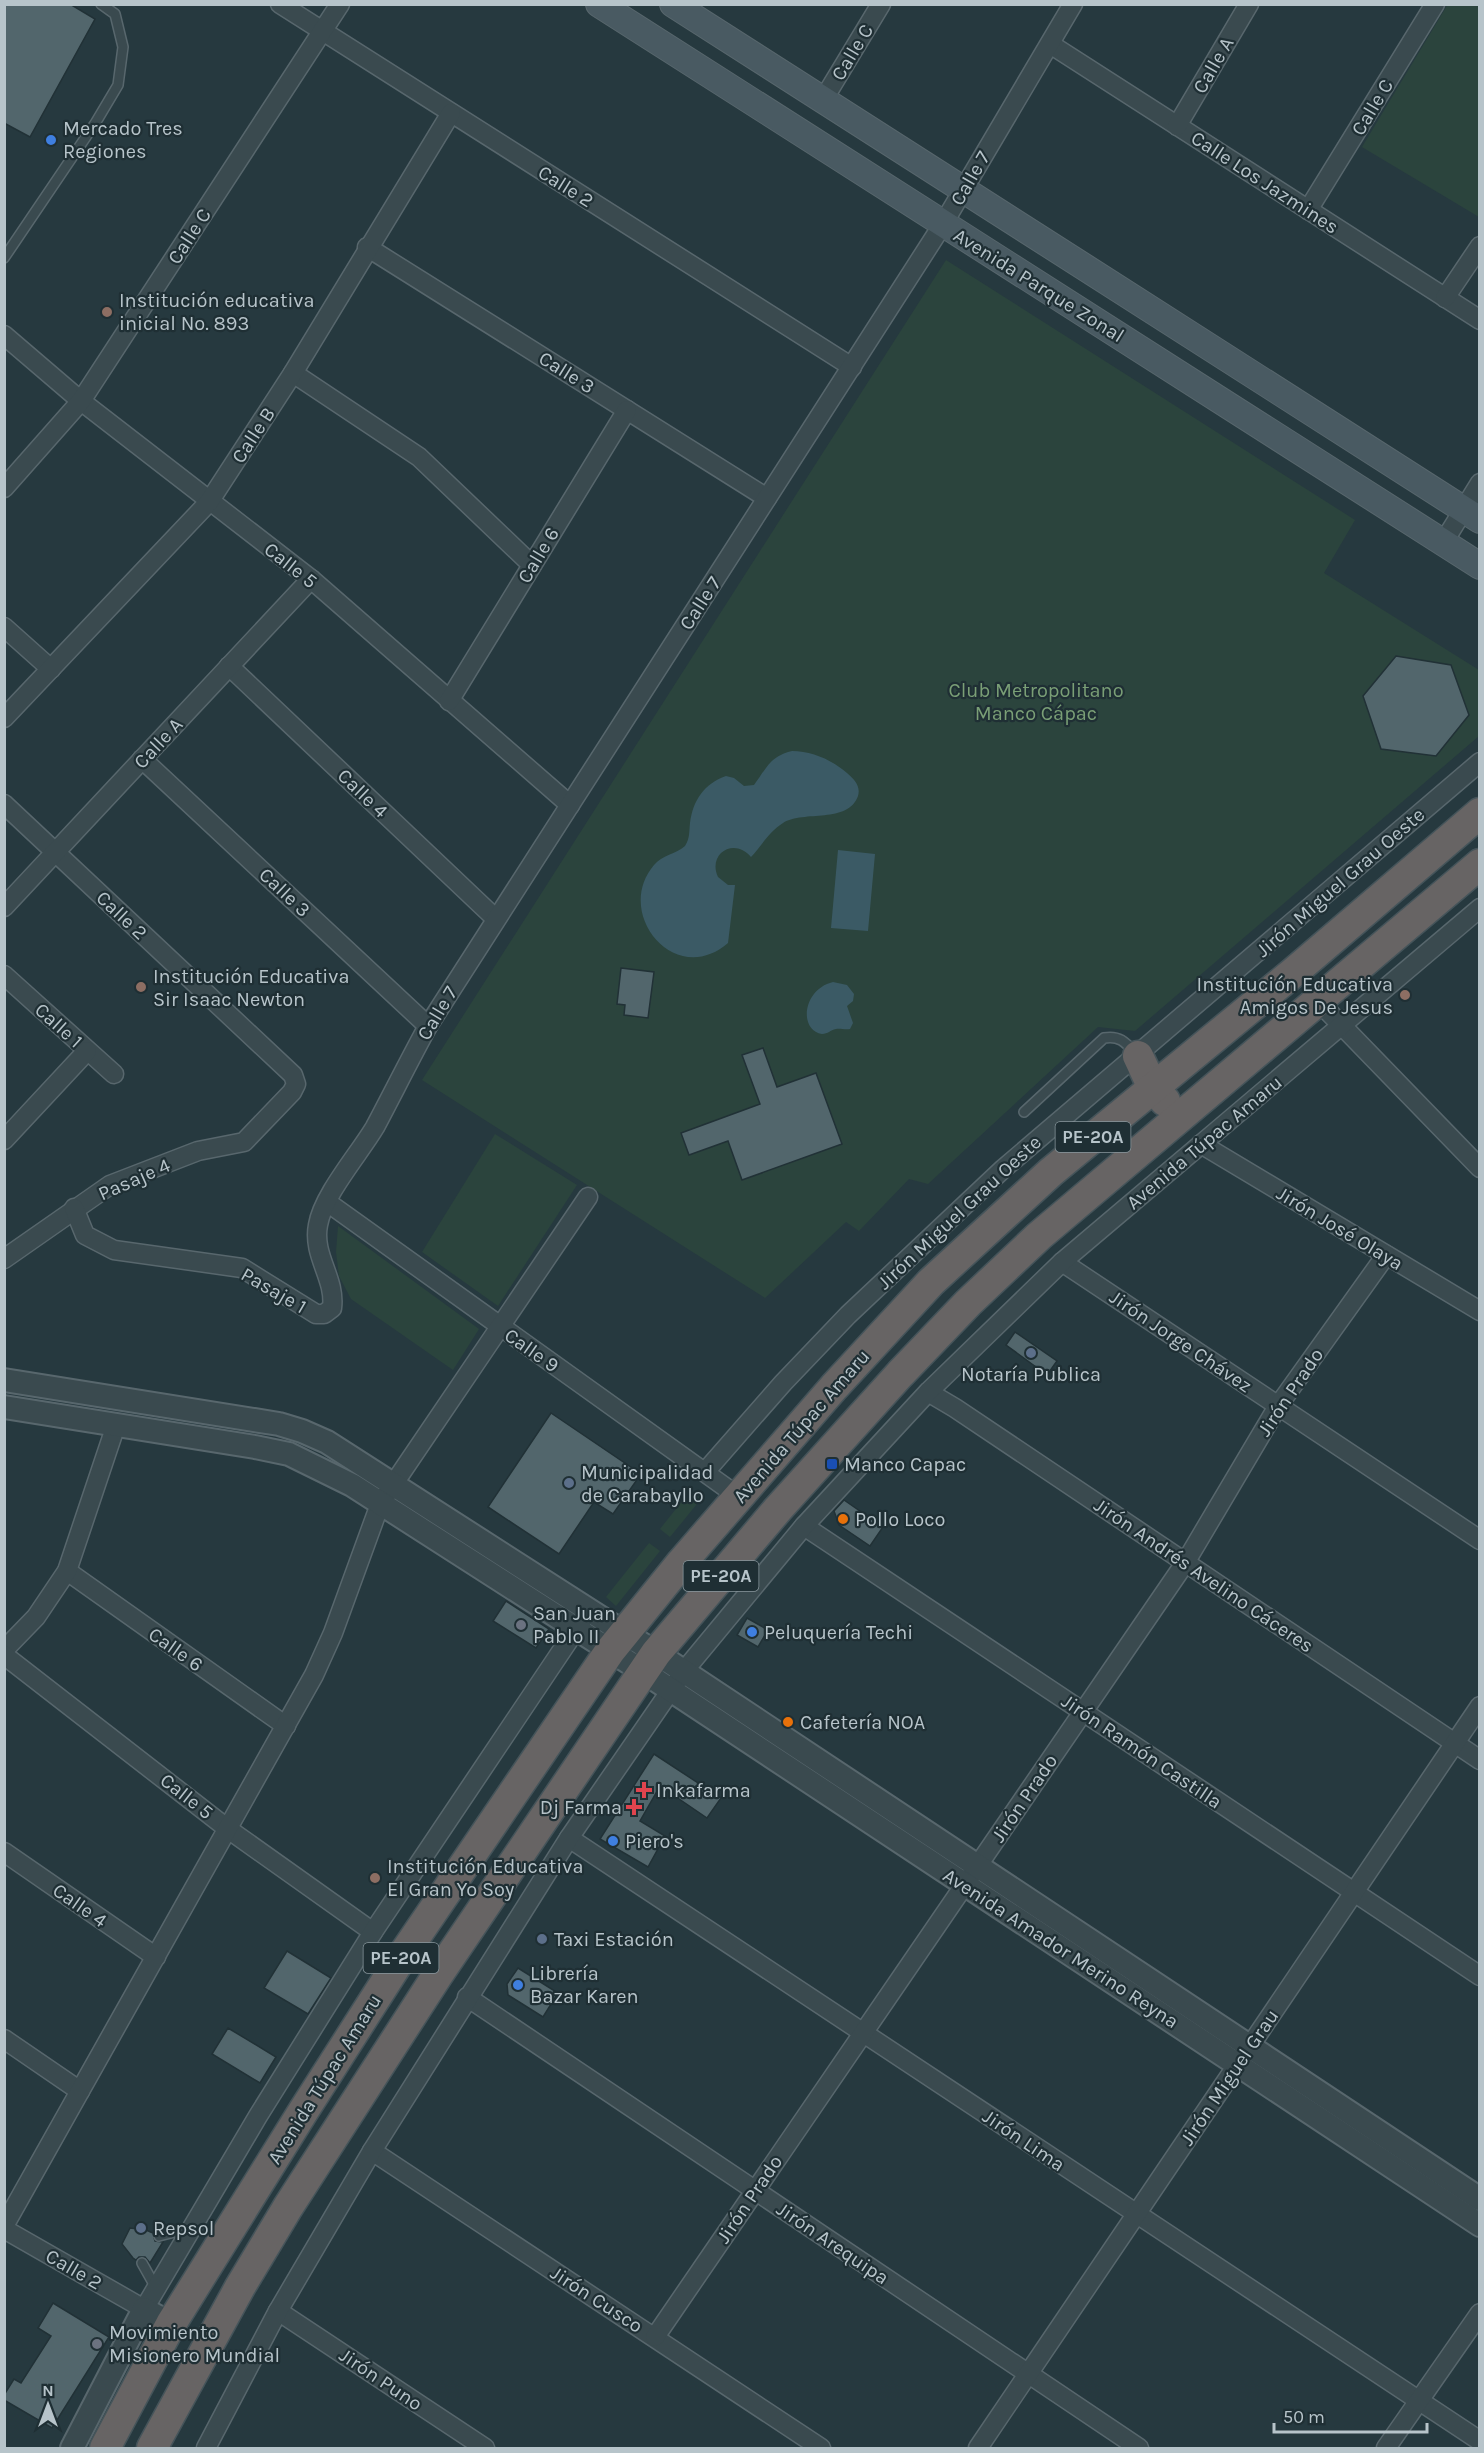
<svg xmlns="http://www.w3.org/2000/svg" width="1484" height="2453" font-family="Karla,sans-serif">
  <rect width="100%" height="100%" fill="#26393f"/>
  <g fill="#2b443d">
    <polygon points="1448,4 1479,5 1479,217 1362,147"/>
    <polygon points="946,260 1355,520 1324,573 1479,670 1479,736 1135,1031 1098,1027 928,1184 909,1179 859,1231 846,1222 765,1298 422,1080"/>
    <polygon points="495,1134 577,1185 498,1306 422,1252"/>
    <polygon points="338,1226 479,1329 453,1370 351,1299 339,1276 336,1252"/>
    <polygon points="691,1490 701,1499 670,1537 660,1529"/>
    <polygon points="649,1543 660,1551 616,1606 606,1597"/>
  </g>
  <g fill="#3b5a65">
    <path d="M 792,751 C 812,751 832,760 847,773 C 854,779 861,786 858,796 C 848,824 804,810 783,823 C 769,832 762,845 751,857 C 735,837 707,853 718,877 L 728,885 L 735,885 L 728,943 C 675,989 613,913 654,865 C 662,855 676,854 685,846 C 690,838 689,832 690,823 C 693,800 704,784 726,776 L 734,778 L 744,786 L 754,785 C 766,769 770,756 792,751 Z"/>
    <polygon points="838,850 875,854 868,931 831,928"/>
    <path d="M 833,982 L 847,985 L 854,994 L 853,1001 L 847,1006 L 853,1023 L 850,1029 C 845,1030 840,1028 836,1029 C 830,1030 828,1034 822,1034 C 798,1030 803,989 833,982 Z"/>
  </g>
  <g fill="#52666c" stroke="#213136" stroke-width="1.5">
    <polygon points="4,4 70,4 95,19 30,137 4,123"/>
    <polygon points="1396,656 1451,665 1469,715 1436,756 1381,749 1363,696"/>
    <polygon points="621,968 654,972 648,1018 624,1015 625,1005 617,1004"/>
    <polygon points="763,1048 777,1087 816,1073 842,1144 742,1180 728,1141 689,1155 681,1133 760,1104 742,1055"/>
    <polygon points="1015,1332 1057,1361 1047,1375 1006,1345"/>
    <polygon points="551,1413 641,1474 613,1514 594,1502 559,1554 488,1507"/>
    <polygon points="844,1500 883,1527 870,1546 839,1525 834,1511"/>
    <polygon points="506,1601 549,1629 536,1648 493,1621"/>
    <polygon points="747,1618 768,1630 758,1647 737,1635"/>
    <polygon points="654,1754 721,1798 707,1818 660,1786 640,1821 665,1836 648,1867 600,1839"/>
    <polygon points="287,1951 331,1978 308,2014 264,1988"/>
    <polygon points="518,1968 558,1993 543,2017 508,1995 507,1984"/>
    <polygon points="228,2028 276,2057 260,2083 212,2054"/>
    <polygon points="130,2228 146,2230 153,2233 155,2241 163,2242 150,2263 145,2257 139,2257 136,2260 133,2258 122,2244"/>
    <polygon points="53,2303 109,2337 52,2428 4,2400 4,2395 14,2379 21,2383 51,2336 38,2328"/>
  </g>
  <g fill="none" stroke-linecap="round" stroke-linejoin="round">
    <g stroke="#58676d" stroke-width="12">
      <g id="service">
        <polyline points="4,258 96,122 118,85 123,47 115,14 101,4"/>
        <path d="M 1024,1112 L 1104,1038 C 1120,1035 1126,1043 1136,1054"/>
        <polyline points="159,2236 190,2228"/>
        <polyline points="142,2263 156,2288"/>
      </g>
    </g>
    <g stroke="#58676d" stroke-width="21">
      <g id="minor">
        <polyline points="280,4 852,367"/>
        <polyline points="1050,44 1480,320"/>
        <polyline points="823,100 881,4"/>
        <polyline points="1177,126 1249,4"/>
        <polyline points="1308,210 1435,4"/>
        <polyline points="367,247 767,498"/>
        <polyline points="1445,298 1480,246"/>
        <polyline points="4,335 81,401 311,579 570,805"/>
        <polyline points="293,373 419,457 532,565"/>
        <polyline points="4,488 81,401 340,4"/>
        <polyline points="1443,543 1480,483"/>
        <polyline points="4,627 51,669"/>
        <polyline points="229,666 496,919"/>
        <polyline points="449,701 627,410"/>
        <polyline points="4,718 209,502 293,373 451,113"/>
        <polyline points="142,759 428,1026"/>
        <polyline points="4,804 293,1075 296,1084 292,1092 244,1142 198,1151 110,1185 4,1259"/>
        <polyline points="4,907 311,579"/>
        <polyline points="4,975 114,1074"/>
        <polyline points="1318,1001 1480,1168"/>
        <polyline points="4,1140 87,1051"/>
        <polyline points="1201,1144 1480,1311"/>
        <polyline points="327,1202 739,1497"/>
        <path d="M 74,1208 L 85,1235 L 114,1250 L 242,1268 L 316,1314 L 324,1314 L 332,1308 C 336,1278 312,1256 318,1225 C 323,1195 359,1154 375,1127 C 393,1093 410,1059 428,1026 L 943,224 L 1073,4"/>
        <polyline points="1062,1262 1480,1540"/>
        <polyline points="928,1392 955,1408 1480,1760"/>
        <polyline points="705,1472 783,1383 848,1315 1003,1169 1480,762"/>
        <polyline points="804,1526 1480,1976"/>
        <polyline points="67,1571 286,1726"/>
        <polyline points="4,1650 36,1617 67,1571 116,1425"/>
        <polyline points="4,1655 228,1829 373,1932"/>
        <polyline points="569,1838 1480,2441"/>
        <polyline points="4,1852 156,1957"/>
        <polyline points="467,1997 1139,2448"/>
        <polyline points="4,2039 80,2091"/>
        <polyline points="372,2151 821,2448"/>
        <polyline points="4,2226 314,1675 333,1633 380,1504 588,1197"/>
        <polyline points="4,2229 144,2309 258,2116 373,1932 589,1610"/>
        <polyline points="278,2311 485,2448"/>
        <polyline points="655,2337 1185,1563 1278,1406 1386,1255"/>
        <polyline points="206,2448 278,2311 372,2151 569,1838 684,1671 804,1526 928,1392 1062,1262 1480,908"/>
        <polyline points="978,2448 1480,1706"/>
        <polyline points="1386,2448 1480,2313"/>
      </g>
    </g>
    <g stroke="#58676d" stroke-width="26">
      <g id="tertiary">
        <polyline points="4,1380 279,1424 302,1431 327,1442 656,1653 1480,2199"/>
        <polyline points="4,1407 255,1447 289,1454 352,1485 642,1671 1480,2225"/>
        <polyline points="72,2448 144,2309 171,2324"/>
      </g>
    </g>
    <g stroke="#58676d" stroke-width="28">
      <g id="secondary">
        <polyline points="599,4 1480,566"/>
        <polyline points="673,4 1480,520"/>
      </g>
    </g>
    <g stroke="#45545a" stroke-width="33">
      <g id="trunk">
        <polyline points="1138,1056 1153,1088 1165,1101"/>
        <polyline points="105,2448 171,2324 304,2110 403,1955 610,1651 682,1562 834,1387 931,1282 1051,1172 1294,972 1480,813"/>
        <polyline points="152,2448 240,2287 288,2207 437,1976 656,1653 778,1509 900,1374 968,1303 1039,1236 1480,864"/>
      </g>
    </g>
    <use href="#service" stroke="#3a4a4f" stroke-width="9"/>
    <use href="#minor" stroke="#3a4a4f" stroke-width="18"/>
    <use href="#tertiary" stroke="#3a4a4f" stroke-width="22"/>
    <use href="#secondary" stroke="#495a62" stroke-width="26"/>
    <use href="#trunk" stroke="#676464" stroke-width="30"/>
  </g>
  <g fill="#3f7fe0" stroke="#1f2f34" stroke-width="2">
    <circle cx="51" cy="140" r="6"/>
    <circle cx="752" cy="1632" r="6"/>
    <circle cx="613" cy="1841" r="6"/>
    <circle cx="518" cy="1985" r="6"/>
  </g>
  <g fill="#8d6e63" stroke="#1f2f34" stroke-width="2">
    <circle cx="107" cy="312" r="6"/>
    <circle cx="141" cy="987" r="6"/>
    <circle cx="1405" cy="995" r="6"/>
    <circle cx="375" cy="1878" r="6"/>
  </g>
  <g fill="#5c6f8a" stroke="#1f2f34" stroke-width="2">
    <circle cx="1031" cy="1353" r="6"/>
    <circle cx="569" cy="1483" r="6"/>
    <circle cx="542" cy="1939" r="6"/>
    <circle cx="141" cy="2228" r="6"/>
  </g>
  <rect fill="#1a4fb4" stroke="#1f2f34" stroke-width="2" x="826" y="1458" width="12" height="12" rx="3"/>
  <g fill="#e8710a" stroke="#1f2f34" stroke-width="2">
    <circle cx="843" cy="1519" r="6"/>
    <circle cx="788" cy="1722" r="6"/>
  </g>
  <g fill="#6b7280" stroke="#1f2f34" stroke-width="2">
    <circle cx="521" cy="1625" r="6"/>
    <circle cx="97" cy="2344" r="6"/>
  </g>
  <g fill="#e0444e" stroke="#1f2f34" stroke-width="2">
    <path d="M641 1781h6v6h6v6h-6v6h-6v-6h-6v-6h6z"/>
    <path d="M631 1798h6v6h6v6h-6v6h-6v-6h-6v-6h6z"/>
  </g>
  <g text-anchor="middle" stroke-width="4.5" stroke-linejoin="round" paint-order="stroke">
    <g fill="#1f2f34" stroke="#89979d" stroke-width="1.5">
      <rect x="1055.5" y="1122" width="75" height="30" rx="4.5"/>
      <rect x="683.5" y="1561" width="75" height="30" rx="4.5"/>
      <rect x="363.5" y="1943" width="75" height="30" rx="4.5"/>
    </g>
    <g font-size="18" font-weight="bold" fill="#b7c4ca">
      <text x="1093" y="1143">PE-20A</text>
      <text x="721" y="1582">PE-20A</text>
      <text x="401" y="1964">PE-20A</text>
    </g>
    <g font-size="20" fill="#b7c4ca" stroke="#1f2f34">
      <text transform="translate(852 52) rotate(-59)" y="7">Calle C</text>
      <text transform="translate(1213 65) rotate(-60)" y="7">Calle A</text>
      <text transform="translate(1372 107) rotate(-59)" y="7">Calle C</text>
      <text transform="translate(970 178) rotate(-60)" y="7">Calle 7</text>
      <text transform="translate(1265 182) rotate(33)" y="7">Calle Los Jazmines</text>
      <text transform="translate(566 186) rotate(32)" y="7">Calle 2</text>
      <text transform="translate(189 236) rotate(-57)" y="7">Calle C</text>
      <text transform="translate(1039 285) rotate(32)" y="7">Avenida Parque Zonal</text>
      <text transform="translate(567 372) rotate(32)" y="7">Calle 3</text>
      <text transform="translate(253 435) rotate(-57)" y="7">Calle B</text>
      <text transform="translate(538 555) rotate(-59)" y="7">Calle 6</text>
      <text transform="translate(291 565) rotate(38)" y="7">Calle 5</text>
      <text transform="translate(700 603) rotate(-57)" y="7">Calle 7</text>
      <text transform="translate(158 743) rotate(-47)" y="7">Calle A</text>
      <text transform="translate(363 793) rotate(44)" y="7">Calle 4</text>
      <text transform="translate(1340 882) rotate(-41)" y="7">Jirón Miguel Grau Oeste</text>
      <text transform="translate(285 892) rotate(43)" y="7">Calle 3</text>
      <text transform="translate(122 915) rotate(43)" y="7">Calle 2</text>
      <text transform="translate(437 1013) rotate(-59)" y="7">Calle 7</text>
      <text transform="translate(59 1025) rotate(42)" y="7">Calle 1</text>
      <text transform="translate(1204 1142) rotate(-40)" y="7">Avenida Túpac Amaru</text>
      <text transform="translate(134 1179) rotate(-24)" y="7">Pasaje 4</text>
      <text transform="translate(959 1212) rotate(-43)" y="7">Jirón Miguel Grau Oeste</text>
      <text transform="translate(1340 1228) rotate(31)" y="7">Jirón José Olaya</text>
      <text transform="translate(274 1290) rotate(30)" y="7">Pasaje 1</text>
      <text transform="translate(1181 1341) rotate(34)" y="7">Jirón Jorge Chávez</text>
      <text transform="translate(532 1350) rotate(35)" y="7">Calle 9</text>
      <text transform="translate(1290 1392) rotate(-56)" y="7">Jirón Prado</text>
      <text transform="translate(801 1426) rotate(-49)" y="7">Avenida Túpac Amaru</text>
      <text transform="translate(1204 1575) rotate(34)" y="7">Jirón Andrés Avelino Cáceres</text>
      <text transform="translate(176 1649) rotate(35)" y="7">Calle 6</text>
      <text transform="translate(1142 1751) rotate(34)" y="7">Jirón Ramón Castilla</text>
      <text transform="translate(187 1796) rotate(38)" y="7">Calle 5</text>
      <text transform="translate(1024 1798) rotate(-56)" y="7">Jirón Prado</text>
      <text transform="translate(80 1905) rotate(35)" y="7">Calle 4</text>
      <text transform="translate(1061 1948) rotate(33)" y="7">Avenida Amador Merino Reyna</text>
      <text transform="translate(1229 2077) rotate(-56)" y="7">Jirón Miguel Grau</text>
      <text transform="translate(324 2079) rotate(-58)" y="7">Avenida Túpac Amaru</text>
      <text transform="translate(1024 2140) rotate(34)" y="7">Jirón Lima</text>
      <text transform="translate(749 2199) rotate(-56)" y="7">Jirón Prado</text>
      <text transform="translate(833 2243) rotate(34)" y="7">Jirón Arequipa</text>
      <text transform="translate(74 2269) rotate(30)" y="7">Calle 2</text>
      <text transform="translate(597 2299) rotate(33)" y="7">Jirón Cusco</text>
      <text transform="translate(381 2379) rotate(34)" y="7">Jirón Puno</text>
    </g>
    <g font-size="20" fill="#b7c4ca" stroke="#1f2f34" text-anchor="start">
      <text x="63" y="135">Mercado Tres<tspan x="63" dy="23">Regiones</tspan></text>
      <text x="119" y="307">Institución educativa<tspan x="119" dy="23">inicial No. 893</tspan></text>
      <text x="153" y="983">Institución Educativa<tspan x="153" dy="23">Sir Isaac Newton</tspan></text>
      <text x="1393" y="991" text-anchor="end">Institución Educativa<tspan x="1393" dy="23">Amigos De Jesus</tspan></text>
      <text x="1031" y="1381" text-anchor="middle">Notaría Publica</text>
      <text x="844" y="1471">Manco Capac</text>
      <text x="581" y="1479">Municipalidad<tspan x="581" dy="23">de Carabayllo</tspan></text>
      <text x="855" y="1526">Pollo Loco</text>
      <text x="533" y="1620">San Juan<tspan x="533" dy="23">Pablo II</tspan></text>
      <text x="764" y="1639">Peluquería Techi</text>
      <text x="800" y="1729">Cafetería NOA</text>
      <text x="656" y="1797">Inkafarma</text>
      <text x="622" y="1814" text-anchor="end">Dj Farma</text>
      <text x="625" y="1848">Piero's</text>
      <text x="387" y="1873">Institución Educativa<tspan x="387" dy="23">El Gran Yo Soy</tspan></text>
      <text x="554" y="1946">Taxi Estación</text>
      <text x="530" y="1980">Librería<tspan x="530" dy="23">Bazar Karen</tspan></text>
      <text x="153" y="2235">Repsol</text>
      <text x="109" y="2339">Movimiento<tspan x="109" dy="23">Misionero Mundial</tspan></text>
    </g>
    <g font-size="20" fill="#7a9f76" stroke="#1f2f34">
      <text x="1036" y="697">Club Metropolitano<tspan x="1036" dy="23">Manco Cápac</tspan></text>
    </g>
  </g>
  <rect width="1484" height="2453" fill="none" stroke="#b7c4ca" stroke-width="12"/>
  <g transform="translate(48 2405)" stroke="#1f2f34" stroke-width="4.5" paint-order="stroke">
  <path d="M0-4.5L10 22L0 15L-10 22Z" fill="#b7c4ca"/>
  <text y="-9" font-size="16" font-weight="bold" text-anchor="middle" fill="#b7c4ca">N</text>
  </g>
  <path d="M1274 2423v9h153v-9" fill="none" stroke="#b7c4ca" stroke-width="3"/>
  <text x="1283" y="2423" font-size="18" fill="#b7c4ca" stroke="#1f2f34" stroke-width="4.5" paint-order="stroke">50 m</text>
</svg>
